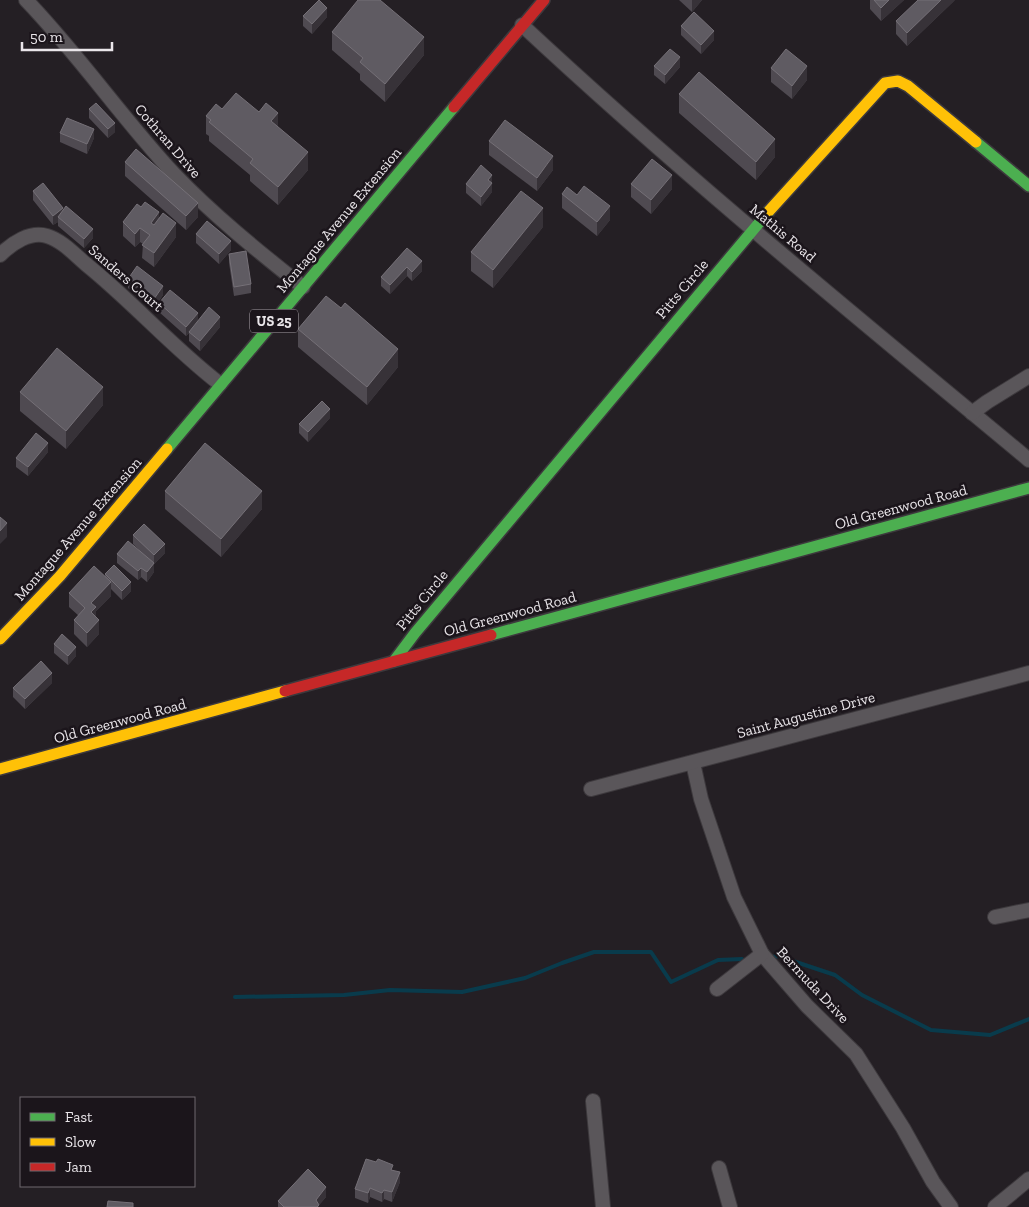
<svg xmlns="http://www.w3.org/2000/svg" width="1029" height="1207" font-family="'Zilla Slab',serif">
  <rect width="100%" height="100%" fill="#241f24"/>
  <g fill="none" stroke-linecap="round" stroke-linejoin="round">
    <g stroke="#093b4c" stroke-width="4">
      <polyline points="772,957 778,956 835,975 862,995 931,1030 990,1035 1029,1019"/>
      <polyline points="235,997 344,995 390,990 462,992 525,978 562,963 594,952 651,952 671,982 718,960 742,959"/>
    </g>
    <g stroke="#3d393d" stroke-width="16">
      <g id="street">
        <path d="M 26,0 C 79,55 122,118 174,174 C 213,215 258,251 303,287"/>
        <path d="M 522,25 C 685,177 858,318 1029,460"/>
        <path d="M 0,255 C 12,243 30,231 47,236 C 63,241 75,255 87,265 C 134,303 173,348 220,384"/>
        <polyline points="972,413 987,402 1029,376"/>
        <polyline points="693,763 701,799 734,897 762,954 807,1006 856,1054 903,1128 933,1182 951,1207"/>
        <polyline points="591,789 1029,673"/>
        <polyline points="995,917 1029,910"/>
        <polyline points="717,989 762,954"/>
        <polyline points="593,1101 603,1207"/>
        <polyline points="719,1168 730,1207"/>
        <polyline points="995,1207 1029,1179"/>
      </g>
    </g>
    <g stroke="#3d393d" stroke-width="14">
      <g id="fast">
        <polyline points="976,142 1029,186"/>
        <polyline points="167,449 454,107"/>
        <polyline points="491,635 1029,488"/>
        <polyline points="394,661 415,633 769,211"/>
      </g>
    </g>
    <g stroke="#3d393d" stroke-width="14">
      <g id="slow">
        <polyline points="769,211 885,83 898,81 908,86 976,142"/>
        <polyline points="0,639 60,576 167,449"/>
        <polyline points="0,769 285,691"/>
      </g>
    </g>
    <g stroke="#3d393d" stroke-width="14">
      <g id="jam">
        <polyline points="454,107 544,0"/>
        <polyline points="285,691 491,635"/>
      </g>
    </g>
    <use href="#street" stroke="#5a565a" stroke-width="14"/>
    <use href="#fast" stroke="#4caf50" stroke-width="11"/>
    <use href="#slow" stroke="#ffc107" stroke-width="11"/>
    <use href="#jam" stroke="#c62828" stroke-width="11"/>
  </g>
  <g fill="#4f4a51">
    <polygon points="679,0 702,0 692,12"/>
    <polygon points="870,0 904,0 881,21 870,9"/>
    <polygon points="955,0 907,46 896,34 896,21"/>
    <polygon points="303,16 327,17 312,34 303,26"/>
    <polygon points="681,26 714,40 701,54 681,35"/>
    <polygon points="332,32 424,55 385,102 360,80 360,74 332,50"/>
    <polygon points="654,66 680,67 665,84 654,75"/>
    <polygon points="771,68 807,80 792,99 771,82"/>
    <polygon points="679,94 775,157 756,180 679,113"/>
    <polygon points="89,109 115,132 108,138 89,118"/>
    <polygon points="222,109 259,112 278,127 308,170 278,205 250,181 250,175 209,141 209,136 206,134 206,116"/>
    <polygon points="60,133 94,138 87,154 60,142"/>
    <polygon points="489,141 553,170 537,191 489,155"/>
    <polygon points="125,162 198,217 186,230 125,176"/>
    <polygon points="492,175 492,192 481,206 466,193 466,184"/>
    <polygon points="631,184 672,189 651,214 631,197"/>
    <polygon points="33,191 63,210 93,238 84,248 58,226 58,222 53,225 33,200"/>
    <polygon points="562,194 610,220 597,236 562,208"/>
    <polygon points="159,219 176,237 154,267 142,258 143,244 140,242 135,247 123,236 123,222"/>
    <polygon points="543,227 493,288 471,271 471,252"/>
    <polygon points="196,234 231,250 219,264 196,243"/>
    <polygon points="407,248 422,271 412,281 407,276 390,294 381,286 381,277"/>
    <polygon points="229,254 251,284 251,293 234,296 229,263"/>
    <polygon points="128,279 163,295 154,308 128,288"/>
    <polygon points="159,303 198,321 220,327 200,351 189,341 189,333 186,336 159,312"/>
    <polygon points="298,329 398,367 367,405 298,347"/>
    <polygon points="20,392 103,405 66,449 20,411"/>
    <polygon points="330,418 308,442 299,433 299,424"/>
    <polygon points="48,452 28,476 16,467 16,458"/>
    <polygon points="165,491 262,509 221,557 165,509"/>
    <polygon points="133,535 165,553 154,564 154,572 147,582 141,577 138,580 117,563 117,554 140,551 133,544"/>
    <polygon points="105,574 131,591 122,600 111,589 111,596 96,611 96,617 99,634 87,647 74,634 74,620 79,616 69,607 69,593 105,577"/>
    <polygon points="54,644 76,656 68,665 54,653"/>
    <polygon points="52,683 25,709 13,697 13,688"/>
    <polygon points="393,1170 400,1182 392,1202 384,1199 382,1202 370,1197 368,1203 355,1198 355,1189"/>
    <polygon points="326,1197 319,1205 319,1207 278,1207 278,1201"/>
  </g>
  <g fill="#373238">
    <polygon points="692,0 702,0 692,12"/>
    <polygon points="889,0 904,0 881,21 881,8"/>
    <polygon points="941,0 955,0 907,46 907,33"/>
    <polygon points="327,8 327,17 312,34 312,24"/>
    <polygon points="714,31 714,40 701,54 701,45"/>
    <polygon points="424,37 424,55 385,102 385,84"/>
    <polygon points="680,57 680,67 665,84 665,75"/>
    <polygon points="807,66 807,80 792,99 792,86"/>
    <polygon points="278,113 278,131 271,121"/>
    <polygon points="115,123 115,132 108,138 108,129"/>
    <polygon points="94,129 94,138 87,154 87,144"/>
    <polygon points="775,139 775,157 756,180 756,162"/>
    <polygon points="308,152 308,170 278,205 278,187"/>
    <polygon points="553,156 553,170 537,191 537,178"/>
    <polygon points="492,175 492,192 481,206 481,197 488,180"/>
    <polygon points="672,175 672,189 651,214 651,200"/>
    <polygon points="198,203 198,217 186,230 186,216"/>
    <polygon points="610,206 610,220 597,236 597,222"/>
    <polygon points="63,208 63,217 58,217 58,222 53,225 53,216"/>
    <polygon points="543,208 543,227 493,288 493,270"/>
    <polygon points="159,212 159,226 151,236 151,223"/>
    <polygon points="176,223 176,237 154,267 154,253"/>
    <polygon points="140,228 140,242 135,247 135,234"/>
    <polygon points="93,229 93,238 84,248 84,239"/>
    <polygon points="231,241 231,250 219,264 219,254"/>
    <polygon points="422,261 422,271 412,281 412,272"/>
    <polygon points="407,267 407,276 390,294 390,285"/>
    <polygon points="163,286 163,295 154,308 154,299"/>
    <polygon points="198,313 198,322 186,336 186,327"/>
    <polygon points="220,317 220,327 200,351 200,341"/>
    <polygon points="398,349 398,367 367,405 367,387"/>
    <polygon points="103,387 103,405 66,449 66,431"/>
    <polygon points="330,409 330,418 308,442 308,432"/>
    <polygon points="48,443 48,452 28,476 28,467"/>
    <polygon points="262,491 262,509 221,557 221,539"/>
    <polygon points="7,523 7,537 0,544 0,531"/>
    <polygon points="165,544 165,553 154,564 154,572 147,582 147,572 154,564 154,555"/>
    <polygon points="141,568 141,577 138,580 138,571"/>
    <polygon points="111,582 111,596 96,611 96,621 91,626 91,603"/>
    <polygon points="131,582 131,591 122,600 122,591"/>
    <polygon points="99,620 99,634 87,647 87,633"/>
    <polygon points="76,647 76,656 68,665 68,656"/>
    <polygon points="52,673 52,683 25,709 25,699"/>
    <polygon points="400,1172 400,1182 392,1202 392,1192"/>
    <polygon points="326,1187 326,1197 319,1205 319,1207 316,1207 316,1200"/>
    <polygon points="370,1188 370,1197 368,1203 368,1193"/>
    <polygon points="384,1190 384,1199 382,1202 382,1193"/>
  </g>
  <g fill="#5f5b62" stroke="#757077">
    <polygon points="319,0 327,8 312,24 303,16"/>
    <polygon points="358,0 380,0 424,37 385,84 360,62 363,58 332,32"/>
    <polygon points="874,0 889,0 881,8"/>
    <polygon points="918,0 941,0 907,33 896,21"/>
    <polygon points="694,12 714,31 701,45 681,26"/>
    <polygon points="670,49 680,57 665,75 654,66"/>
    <polygon points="786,49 807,66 792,86 771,68"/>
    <polygon points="699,72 775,139 756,162 679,94"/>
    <polygon points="236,93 259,112 266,103 278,113 271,121 308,152 278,187 250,163 253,159 209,122 211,120 206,116 216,104 222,109"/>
    <polygon points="96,103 115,123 108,129 89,109"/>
    <polygon points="67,118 94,129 87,144 60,133"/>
    <polygon points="505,120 553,156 537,178 489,141"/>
    <polygon points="136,149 198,203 186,216 125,162"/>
    <polygon points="652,159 672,175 651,200 631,184"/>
    <polygon points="481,165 492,175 488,180 492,183 481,197 466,184"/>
    <polygon points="43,183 63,208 53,216 33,191"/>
    <polygon points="584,186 610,206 597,222 562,194 567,187 577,195"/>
    <polygon points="521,191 543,208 493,270 471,252"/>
    <polygon points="145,202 159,212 151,223 154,225 163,213 176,223 154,253 142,245 150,235 140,228 135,234 123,222 137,204 141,207"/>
    <polygon points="66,206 93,229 84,239 58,217"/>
    <polygon points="207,221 231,241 219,254 196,234"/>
    <polygon points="407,248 422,261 412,272 407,267 390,285 381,277"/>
    <polygon points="246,251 251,284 234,287 229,254"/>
    <polygon points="137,266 163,286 154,299 128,279"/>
    <polygon points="170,290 198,313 186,327 159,303"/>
    <polygon points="326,296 341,308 345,303 398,349 367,387 298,329"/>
    <polygon points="209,307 220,317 200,341 189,332"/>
    <polygon points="57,348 103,387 66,431 20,392"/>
    <polygon points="322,401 330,409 308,432 299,424"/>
    <polygon points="36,433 48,443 28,467 16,458"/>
    <polygon points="205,443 262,491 221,539 165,491"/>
    <polygon points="0,517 7,523 0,531"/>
    <polygon points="144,524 165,544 154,555 133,535"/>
    <polygon points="128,541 154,563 147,572 141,568 138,571 117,554"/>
    <polygon points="114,565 131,582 122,591 105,574"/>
    <polygon points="94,566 111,582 91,603 96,607 91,612 99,620 87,633 74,620 85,608 69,593"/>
    <polygon points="62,634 76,647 68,656 54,644"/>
    <polygon points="41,661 52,673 25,699 13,688"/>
    <polygon points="366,1159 376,1162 378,1159 393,1165 391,1170 400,1172 392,1192 384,1190 382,1193 370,1188 368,1193 355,1189"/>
    <polygon points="308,1169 326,1187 316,1200 319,1205 317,1207 284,1207 278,1201"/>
    <polygon points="108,1201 133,1203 133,1207 107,1207"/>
  </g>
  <g text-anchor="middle" stroke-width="5" stroke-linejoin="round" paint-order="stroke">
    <rect fill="#1b151b" stroke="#aca7ac" stroke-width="1" x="250" y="309.5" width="48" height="23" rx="4"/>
    <g font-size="14" font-weight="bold" fill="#eae6ea">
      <text x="274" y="326">US 25</text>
    </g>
    <g font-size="15" fill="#eae6ea" stroke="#1b151b">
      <text transform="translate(168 141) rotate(49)" y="5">Cothran Drive</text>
      <text transform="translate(339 220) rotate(-50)" y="5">Montague Avenue Extension</text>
      <text transform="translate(783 233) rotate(40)" y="5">Mathis Road</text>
      <text transform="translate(126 278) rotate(41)" y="5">Sanders Court</text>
      <text transform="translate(682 289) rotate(-50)" y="5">Pitts Circle</text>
      <text transform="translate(901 507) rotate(-15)" y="5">Old Greenwood Road</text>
      <text transform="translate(78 529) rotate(-49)" y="5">Montague Avenue Extension</text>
      <text transform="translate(422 600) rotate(-51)" y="5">Pitts Circle</text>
      <text transform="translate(510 614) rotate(-15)" y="5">Old Greenwood Road</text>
      <text transform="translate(806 715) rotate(-15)" y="5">Saint Augustine Drive</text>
      <text transform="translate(120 721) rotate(-15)" y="5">Old Greenwood Road</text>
      <text transform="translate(813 985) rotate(47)" y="5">Bermuda Drive</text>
    </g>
  </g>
  <rect x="20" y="1097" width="175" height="90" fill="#1b151b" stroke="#6e696e"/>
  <rect x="30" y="1113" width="25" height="8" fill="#4caf50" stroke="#6e696e"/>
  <text x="65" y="1122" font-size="15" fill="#eae6ea">Fast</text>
  <rect x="30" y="1138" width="25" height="8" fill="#ffc107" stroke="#6e696e"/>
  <text x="65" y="1147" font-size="15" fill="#eae6ea">Slow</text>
  <rect x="30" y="1163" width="25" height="8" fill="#c62828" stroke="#6e696e"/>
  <text x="65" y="1172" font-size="15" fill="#eae6ea">Jam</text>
  <path d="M22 42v8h90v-8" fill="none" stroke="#eae6ea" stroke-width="2.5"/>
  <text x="30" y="42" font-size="15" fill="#eae6ea" stroke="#1b151b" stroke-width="4" paint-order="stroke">50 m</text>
</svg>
